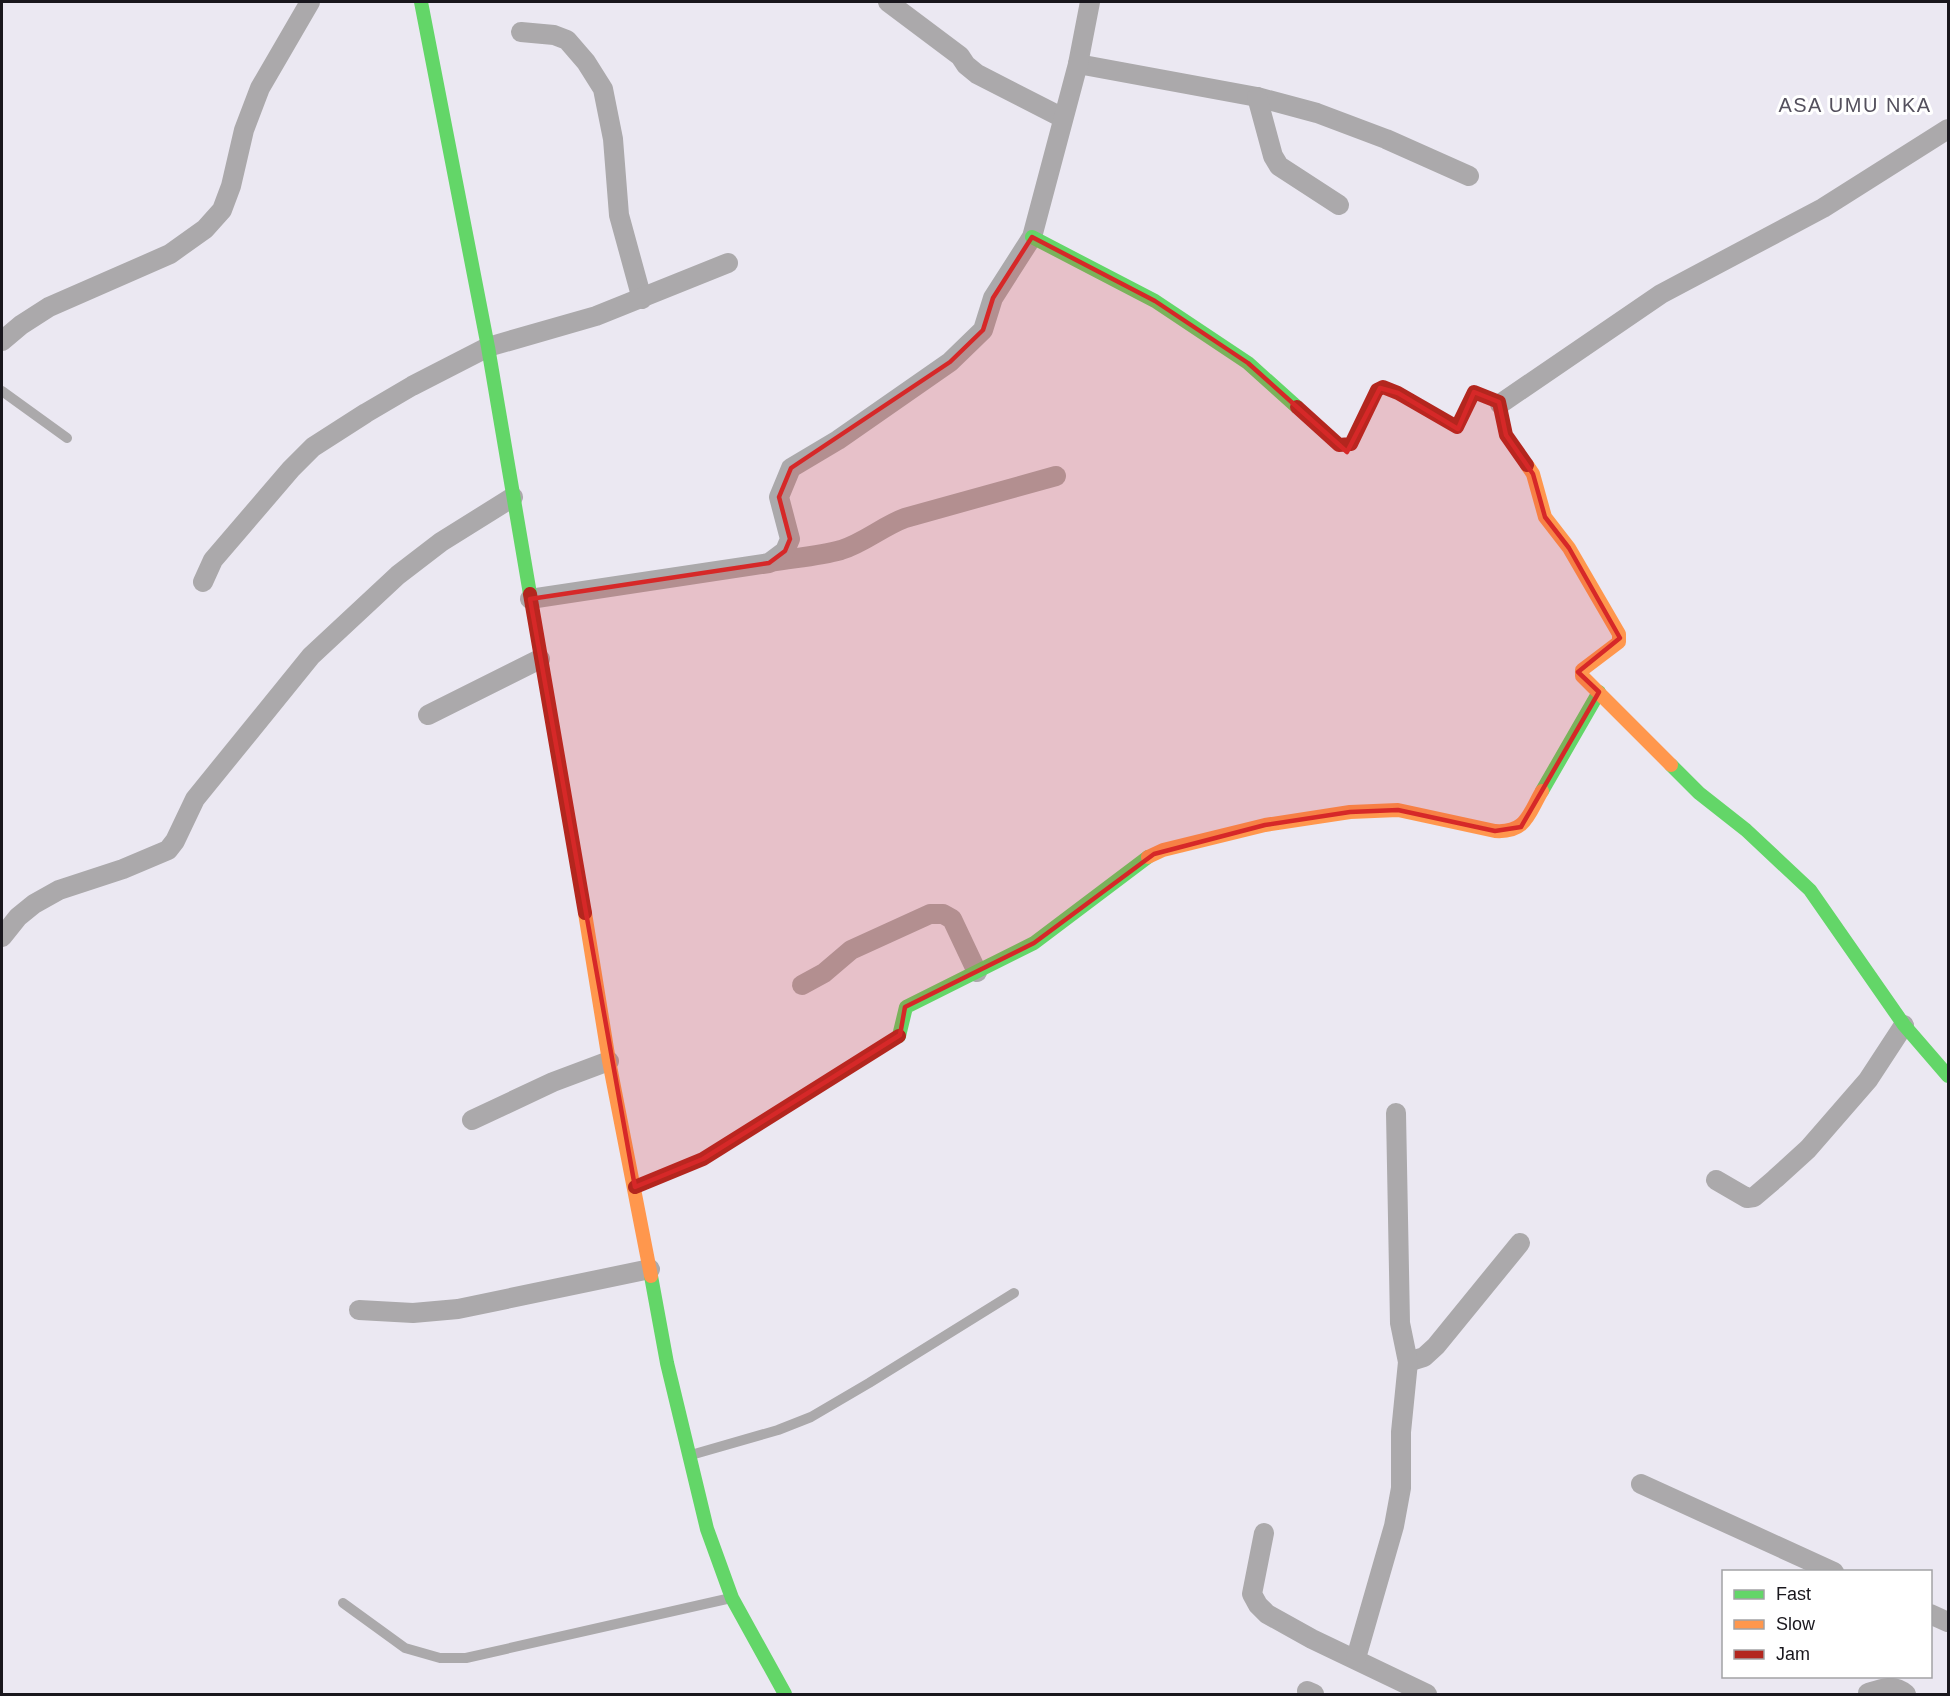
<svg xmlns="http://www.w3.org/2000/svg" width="1950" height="1696" font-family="Helvetica,sans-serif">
  <rect width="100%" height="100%" fill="#ebe8f2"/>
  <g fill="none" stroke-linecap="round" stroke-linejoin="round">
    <g stroke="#aba9ab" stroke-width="10">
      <polyline points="2,391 67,438"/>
      <polyline points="691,1455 778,1430 811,1417 869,1383 1014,1293"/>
      <polyline points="343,1603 405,1648 440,1658 466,1658 731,1598"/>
    </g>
    <g stroke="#aba9ab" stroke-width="20">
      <polyline points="888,2 960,56 966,65 977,74 1063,118"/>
      <polyline points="521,32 554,35 567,40 586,62 603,89 613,139 619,215 642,299"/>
      <polyline points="1078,64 1257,97 1317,113 1386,139 1469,176"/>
      <polyline points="1257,97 1273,156 1279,166 1339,205"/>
      <polyline points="2,341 21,325 49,307 170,254 205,229 222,210 231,186 244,130 260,88 310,2"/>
      <polyline points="1500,404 1661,294 1823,208 1948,129"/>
      <path d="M 771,562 C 794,558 819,556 841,550 C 864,543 883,526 905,518 L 1056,476"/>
      <polyline points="203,582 213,560 291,469 313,447 366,413 412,386 488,347 596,316 728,263"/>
      <polyline points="530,599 769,563 785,551 790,539 779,497 791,468 838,440 950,362 983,330 993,298 1032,237 1078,64 1090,2"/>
      <polyline points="428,715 540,659"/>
      <polyline points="2,937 18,917 34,904 59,890 123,869 168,850 175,841 195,799 311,656 398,575 441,542 513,497"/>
      <polyline points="802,985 824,973 851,950 930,914 943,914 952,919 977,972"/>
      <polyline points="472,1120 553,1082 609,1061"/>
      <polyline points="1716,1180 1747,1198 1754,1197 1775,1179 1808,1149 1868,1080 1904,1025"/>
      <polyline points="359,1310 413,1313 458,1309 650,1269"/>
      <polyline points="1408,1362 1424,1357 1436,1346 1520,1243"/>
      <polyline points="1641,1484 1834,1572"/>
      <polyline points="1264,1533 1252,1594 1258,1605 1267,1614 1312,1639 1427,1694"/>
      <polyline points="1930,1614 1948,1622"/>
      <polyline points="1356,1658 1394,1526 1401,1488 1401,1432 1408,1362 1400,1323 1396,1113"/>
      <polyline points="1307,1691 1314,1694"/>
      <path d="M 1868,1693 C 1884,1689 1892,1683 1906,1694"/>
    </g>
    <g stroke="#63d668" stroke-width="14">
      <polyline points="421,2 488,347 530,594"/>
      <polyline points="1032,237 1155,301 1248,363 1297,407"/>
      <polyline points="1671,765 1699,793 1746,830 1810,890 1904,1025 1948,1076"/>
      <polyline points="1542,791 1599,692"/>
      <polyline points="899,1036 906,1007 1034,943 1148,857"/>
      <polyline points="651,1276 667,1363 707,1529 732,1598 785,1694"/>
    </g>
    <g stroke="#ff974d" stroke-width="14">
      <polyline points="1527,465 1533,474 1545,517 1569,548 1619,634 1619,642 1582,670 1582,676 1671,765"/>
      <path d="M 1148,857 L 1163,850 L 1265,825 L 1350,812 L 1398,810 L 1495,831 C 1526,833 1528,815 1542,791"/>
      <polyline points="585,913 609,1061 651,1276"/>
    </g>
    <g stroke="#b3261e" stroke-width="14">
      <polyline points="1297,407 1339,445 1351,444 1377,390 1383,387 1398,393 1457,427 1474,392 1499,402 1506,435 1527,465"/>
      <polyline points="530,594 585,913"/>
      <polyline points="635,1187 703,1159 899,1036"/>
    </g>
  </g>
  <path fill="#d62828" fill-opacity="0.2" stroke="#d62828" stroke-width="4.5" stroke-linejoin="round" d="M 1032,237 L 1155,301 L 1248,363 L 1347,452 L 1380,388 L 1398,393 L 1458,429 L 1474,392 L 1499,402 L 1506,435 L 1533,474 L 1545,517 L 1569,548 L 1620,638 L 1578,672 L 1599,692 L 1521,827 L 1495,831 L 1398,810 L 1350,812 L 1265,825 L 1154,854 L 1034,943 L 905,1007 L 900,1035 L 703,1159 L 635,1187 L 530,599 L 769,563 L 785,551 L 790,539 L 779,497 L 791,468 L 950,362 L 983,330 L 993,298 Z"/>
  <g text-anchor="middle" stroke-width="6" stroke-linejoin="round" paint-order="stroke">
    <g font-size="20" letter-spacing="1.5" fill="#54505d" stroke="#fff">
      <text x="1855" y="112">ASA UMU NKA</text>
    </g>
  </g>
  <rect width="1950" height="1696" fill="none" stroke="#19171d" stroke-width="6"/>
  <rect x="1722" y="1570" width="210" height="108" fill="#ffffff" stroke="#a3a2a5" stroke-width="1.5"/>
  <rect x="1734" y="1590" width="30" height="9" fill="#63d668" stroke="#a3a2a5" stroke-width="1.5"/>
  <text x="1776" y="1600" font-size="18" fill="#19171d">Fast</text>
  <rect x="1734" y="1620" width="30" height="9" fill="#ff974d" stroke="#a3a2a5" stroke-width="1.5"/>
  <text x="1776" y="1630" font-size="18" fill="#19171d">Slow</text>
  <rect x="1734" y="1650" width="30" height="9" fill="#b3261e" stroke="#a3a2a5" stroke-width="1.5"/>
  <text x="1776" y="1660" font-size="18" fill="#19171d">Jam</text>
</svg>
